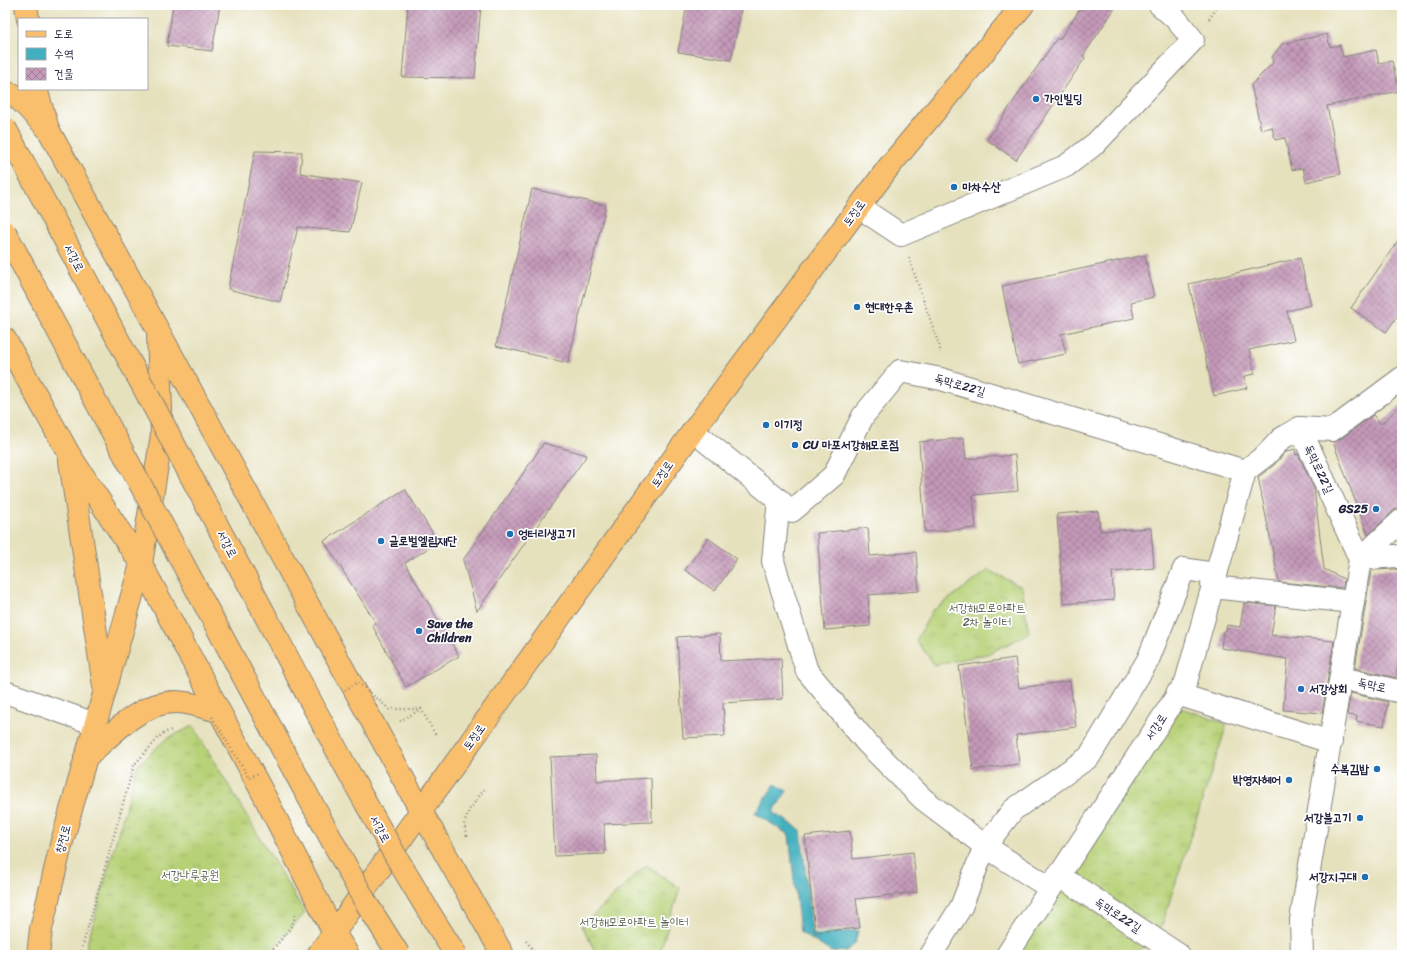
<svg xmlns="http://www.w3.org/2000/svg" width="1407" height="960" font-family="Sriracha,'Poor Story',sans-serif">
  <defs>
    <pattern id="grass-tufts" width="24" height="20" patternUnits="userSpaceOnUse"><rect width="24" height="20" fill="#b7d177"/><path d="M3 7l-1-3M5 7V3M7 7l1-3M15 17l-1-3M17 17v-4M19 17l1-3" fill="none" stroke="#9db368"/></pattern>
    <pattern id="building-cross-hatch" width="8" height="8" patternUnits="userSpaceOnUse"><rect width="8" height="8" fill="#c49ab8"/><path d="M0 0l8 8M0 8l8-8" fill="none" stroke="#9f7d97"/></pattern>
  </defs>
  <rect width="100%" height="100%" fill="#fff"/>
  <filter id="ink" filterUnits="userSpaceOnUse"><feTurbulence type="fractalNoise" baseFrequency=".025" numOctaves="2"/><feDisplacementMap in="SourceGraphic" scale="8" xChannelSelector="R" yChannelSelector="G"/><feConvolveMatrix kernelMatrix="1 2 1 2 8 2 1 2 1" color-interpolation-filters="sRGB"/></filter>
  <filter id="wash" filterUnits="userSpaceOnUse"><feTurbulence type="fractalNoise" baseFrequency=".012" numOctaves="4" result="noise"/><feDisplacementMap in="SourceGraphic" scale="16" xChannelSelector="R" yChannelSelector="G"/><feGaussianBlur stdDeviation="0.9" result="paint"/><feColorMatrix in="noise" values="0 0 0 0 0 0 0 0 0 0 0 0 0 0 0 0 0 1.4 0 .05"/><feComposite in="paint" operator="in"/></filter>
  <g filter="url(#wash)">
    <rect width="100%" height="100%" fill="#e6e1bd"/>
    <g fill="url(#grass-tufts)" stroke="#6c7a59">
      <polygon points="989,570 1022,587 1029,634 987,654 935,665 916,641 932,611"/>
      <polygon points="1181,708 1227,724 1160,931 1072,871"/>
      <polygon points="193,726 305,913 268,955 84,955 137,766 166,739"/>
      <polygon points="646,865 680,888 659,955 597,955 582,926"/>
      <polygon points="1061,887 1145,945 1136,955 1017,955"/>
    </g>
    <polygon fill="#42b0be" stroke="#32697c" points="775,784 787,791 773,812 801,830 812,932 816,935 858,930 855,944 846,951 831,952 800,932 789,835 755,813"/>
    <g id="blocks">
      <g fill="url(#building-cross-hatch)">
        <polygon points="173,5 220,5 212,51 167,46"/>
        <polygon points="408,5 481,5 475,78 402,77"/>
        <polygon points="687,5 742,5 731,60 678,52"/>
        <polygon points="1083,5 1117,5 1083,56 1085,58 1016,160 987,140 1057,38 1059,40"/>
        <polygon points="1327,34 1330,47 1340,45 1343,57 1376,50 1379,64 1392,61 1399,91 1327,106 1341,174 1306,182 1303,168 1292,170 1285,138 1275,140 1272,127 1261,130 1251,85 1273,63 1272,57 1282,44"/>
        <polygon points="255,151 302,152 300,173 362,183 350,232 298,227 280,302 228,289"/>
        <polygon points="532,189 606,205 568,363 496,346"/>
        <polygon points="1402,235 1402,310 1386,332 1351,308"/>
        <polygon points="1145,255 1154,297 1131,302 1134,318 1061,334 1066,354 1018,364 1002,286"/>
        <polygon points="1300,258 1311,305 1287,311 1294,340 1249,350 1255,374 1244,376 1247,388 1214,396 1189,284"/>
        <polygon points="1402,404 1402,505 1393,511 1368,535 1333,442 1339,440 1373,415 1381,424"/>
        <polygon points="964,438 966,459 1015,455 1018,491 973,495 976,528 925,532 919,442"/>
        <polygon points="544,443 587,455 477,611 463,560"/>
        <polygon points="1295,449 1296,455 1298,454 1314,489 1324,569 1344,579 1343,588 1279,582 1258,477 1274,465 1286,452"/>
        <polygon points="405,489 438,542 405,563 459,656 406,687 372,625 376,623 324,541"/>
        <polygon points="1098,511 1100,531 1151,528 1154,568 1112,572 1114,600 1063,604 1057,514"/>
        <polygon points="868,528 870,556 916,552 919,591 868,595 870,626 825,630 817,533"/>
        <polygon points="708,538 737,559 715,591 685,570"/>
        <polygon points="1394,569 1402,570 1402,636 1396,678 1355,668 1371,572 1374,570"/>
        <polygon points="1244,603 1276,606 1271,635 1334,641 1322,713 1283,710 1288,659 1221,648 1223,631 1226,631 1227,625 1240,627"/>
        <polygon points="720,634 721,661 781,658 783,699 723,703 725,736 683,738 677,637"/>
        <polygon points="1015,658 1019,688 1070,681 1076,727 1016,735 1019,764 973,770 959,666"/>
        <polygon points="1351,693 1388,702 1384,726 1356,721 1357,716 1347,715"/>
        <polygon points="596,755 597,781 651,778 652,822 604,824 605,854 555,856 550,757"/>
        <polygon points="850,831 853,859 913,852 917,892 856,899 860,928 815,932 805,836"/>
      </g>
    </g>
  </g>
  <g filter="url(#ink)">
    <use href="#blocks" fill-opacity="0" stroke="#84827c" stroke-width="1"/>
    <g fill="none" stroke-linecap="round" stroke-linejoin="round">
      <g stroke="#84827c" stroke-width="24">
        <g id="minor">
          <polyline points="859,207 901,235 1066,166 1096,143 1193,40 1176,19 1160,5"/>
          <polyline points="1300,428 1360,559 1301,920 1302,955"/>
          <polyline points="693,431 792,511 834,475 863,416 900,371 941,379 1245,471 1266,455 1281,439 1300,428 1332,430 1402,378"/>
          <polyline points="779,500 773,561 807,671 867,743 923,799 985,846 1050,888"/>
          <polyline points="1360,559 1402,520"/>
          <polyline points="1360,559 1395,556 1402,558"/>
          <polyline points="1212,587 1353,602"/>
          <polyline points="1341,678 1402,692"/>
          <polyline points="5,692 95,724"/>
          <polyline points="1177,694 1331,742"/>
          <polyline points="1058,875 1179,955"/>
          <polyline points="931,955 961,907 985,846 1013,810 1089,757 1148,660 1184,569 1216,574"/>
          <polyline points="1007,955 1186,682 1245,471"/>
        </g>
      </g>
      <g stroke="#84827c" stroke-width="24">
        <g id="major">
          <polyline points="5,93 15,95 48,129 421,811 503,955"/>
          <polyline points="5,339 69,454 141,564 265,797 334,933 348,955"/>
          <polyline points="70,461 104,686"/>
          <path d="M 85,758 C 111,736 139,702 176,702 C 190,702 205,708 218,711"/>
          <polyline points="38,955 41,929 61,845 141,564 162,435 158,334"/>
          <polyline points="318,955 693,431 888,168 1023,5"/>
        </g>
      </g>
      <g stroke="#84827c" stroke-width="24">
        <g id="highway">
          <polyline points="26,5 28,19"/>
          <polyline points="36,89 48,129"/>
        </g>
      </g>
      <g stroke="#84827c" stroke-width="2.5" stroke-dasharray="1 3" stroke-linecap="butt">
        <polyline points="1209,19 1219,5"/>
        <polyline points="909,258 940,348 940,353"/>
        <polyline points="400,721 421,709 435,734"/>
        <polyline points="467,836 464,825 469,810 486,787"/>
        <polyline points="526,941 537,955"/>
        <polyline points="80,955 134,765 162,734 171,730"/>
        <path d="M 268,955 C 275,946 296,925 295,915"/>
      </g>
      <use href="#minor" stroke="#fff" stroke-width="22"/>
      <use href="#major" stroke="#f9bf6d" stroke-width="22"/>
      <use href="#highway" stroke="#f9bf6d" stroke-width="22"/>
      <g stroke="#84827c" stroke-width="24" stroke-linecap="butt">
        <g id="major-bridge">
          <path d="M 5,128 C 88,284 172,440 255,596 C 319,717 382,840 456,955"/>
          <polyline points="5,232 285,754 365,901 399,955"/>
        </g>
      </g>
      <g stroke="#84827c" stroke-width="2.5" stroke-dasharray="1 3" stroke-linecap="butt">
        <polyline points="345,690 358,682 389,709 421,709"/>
        <polyline points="212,717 249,778 260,772"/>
      </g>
      <use href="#major-bridge" stroke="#f9bf6d" stroke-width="22"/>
    </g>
  </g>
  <g fill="#1f6fb2" stroke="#fff" stroke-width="1.5">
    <circle cx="1036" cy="99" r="4"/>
    <circle cx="954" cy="187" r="4"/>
    <circle cx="857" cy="307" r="4"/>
    <circle cx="766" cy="425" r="4"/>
    <circle cx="795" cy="445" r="4"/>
    <circle cx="1376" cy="509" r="4"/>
    <circle cx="510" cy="534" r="4"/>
    <circle cx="381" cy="541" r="4"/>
    <circle cx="419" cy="631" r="4"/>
    <circle cx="1301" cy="689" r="4"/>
    <circle cx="1377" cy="769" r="4"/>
    <circle cx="1289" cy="780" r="4"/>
    <circle cx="1360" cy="818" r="4"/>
    <circle cx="1365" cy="877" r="4"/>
  </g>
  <g text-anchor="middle" stroke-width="3.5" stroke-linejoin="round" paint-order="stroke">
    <g font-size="12" font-weight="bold" fill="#22223b" stroke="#fff" text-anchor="start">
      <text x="1044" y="103">가인빌딩</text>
      <text x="962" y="191">마차수산</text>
      <text x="865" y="311">현대한우촌</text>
      <text x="774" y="429">이기정</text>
      <text x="803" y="449">CU 마포서강해모로점</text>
      <text x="1368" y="513" text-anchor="end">GS25</text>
      <text x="518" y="538">엉터리생고기</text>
      <text x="389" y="545">글로벌엘림재단</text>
      <text x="427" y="628">Save the<tspan x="427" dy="14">Children</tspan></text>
      <text x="1309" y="693">서강상회</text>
      <text x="1369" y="773" text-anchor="end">수복김밥</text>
      <text x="1281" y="784" text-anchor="end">박영자헤어</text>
      <text x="1352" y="822" text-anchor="end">서강불고기</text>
      <text x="1357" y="881" text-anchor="end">서강지구대</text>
    </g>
    <g font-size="12" fill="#22223b" stroke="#fff">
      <text transform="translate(854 213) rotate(-54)" y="4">토정로</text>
      <text transform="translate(74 258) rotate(62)" y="4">서강로</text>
      <text transform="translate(960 385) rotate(16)" y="4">독막로22길</text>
      <text transform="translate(1319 469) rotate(65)" y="4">독막로22길</text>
      <text transform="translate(662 474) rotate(-55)" y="4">토정로</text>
      <text transform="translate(227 544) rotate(62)" y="4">서강로</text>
      <text transform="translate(1372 685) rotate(13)" y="4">독막로</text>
      <text transform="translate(1156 727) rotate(-57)" y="4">서강로</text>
      <text transform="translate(474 737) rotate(-54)" y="4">토정로</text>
      <text transform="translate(380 829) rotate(61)" y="4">서강로</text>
      <text transform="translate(63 839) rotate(-75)" y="4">창전로</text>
      <text transform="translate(1118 915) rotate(33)" y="4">독막로22길</text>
    </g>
    <g font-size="12" fill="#565f50" stroke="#fff">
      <text x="987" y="612">서강해모로아파트<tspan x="987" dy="14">2차 놀이터</tspan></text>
      <text x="190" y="879">서강나루공원</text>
      <text x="634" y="926">서강해모로아파트 놀이터</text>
    </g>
  </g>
  <rect width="1407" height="960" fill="none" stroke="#fff" stroke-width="20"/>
  <rect x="18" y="18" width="130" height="72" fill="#ffffff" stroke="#a7a7b1"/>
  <rect x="26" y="31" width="20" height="6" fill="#f9bf6d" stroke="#a7a7b1"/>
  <text x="54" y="38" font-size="12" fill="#22223b">도로</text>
  <rect x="26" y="48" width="20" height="12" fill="#42b0be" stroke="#a7a7b1"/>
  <text x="54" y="58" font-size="12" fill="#22223b">수역</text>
  <rect x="26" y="68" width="20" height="12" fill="url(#building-cross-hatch)" stroke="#a7a7b1"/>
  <text x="54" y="78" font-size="12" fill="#22223b">건물</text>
</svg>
